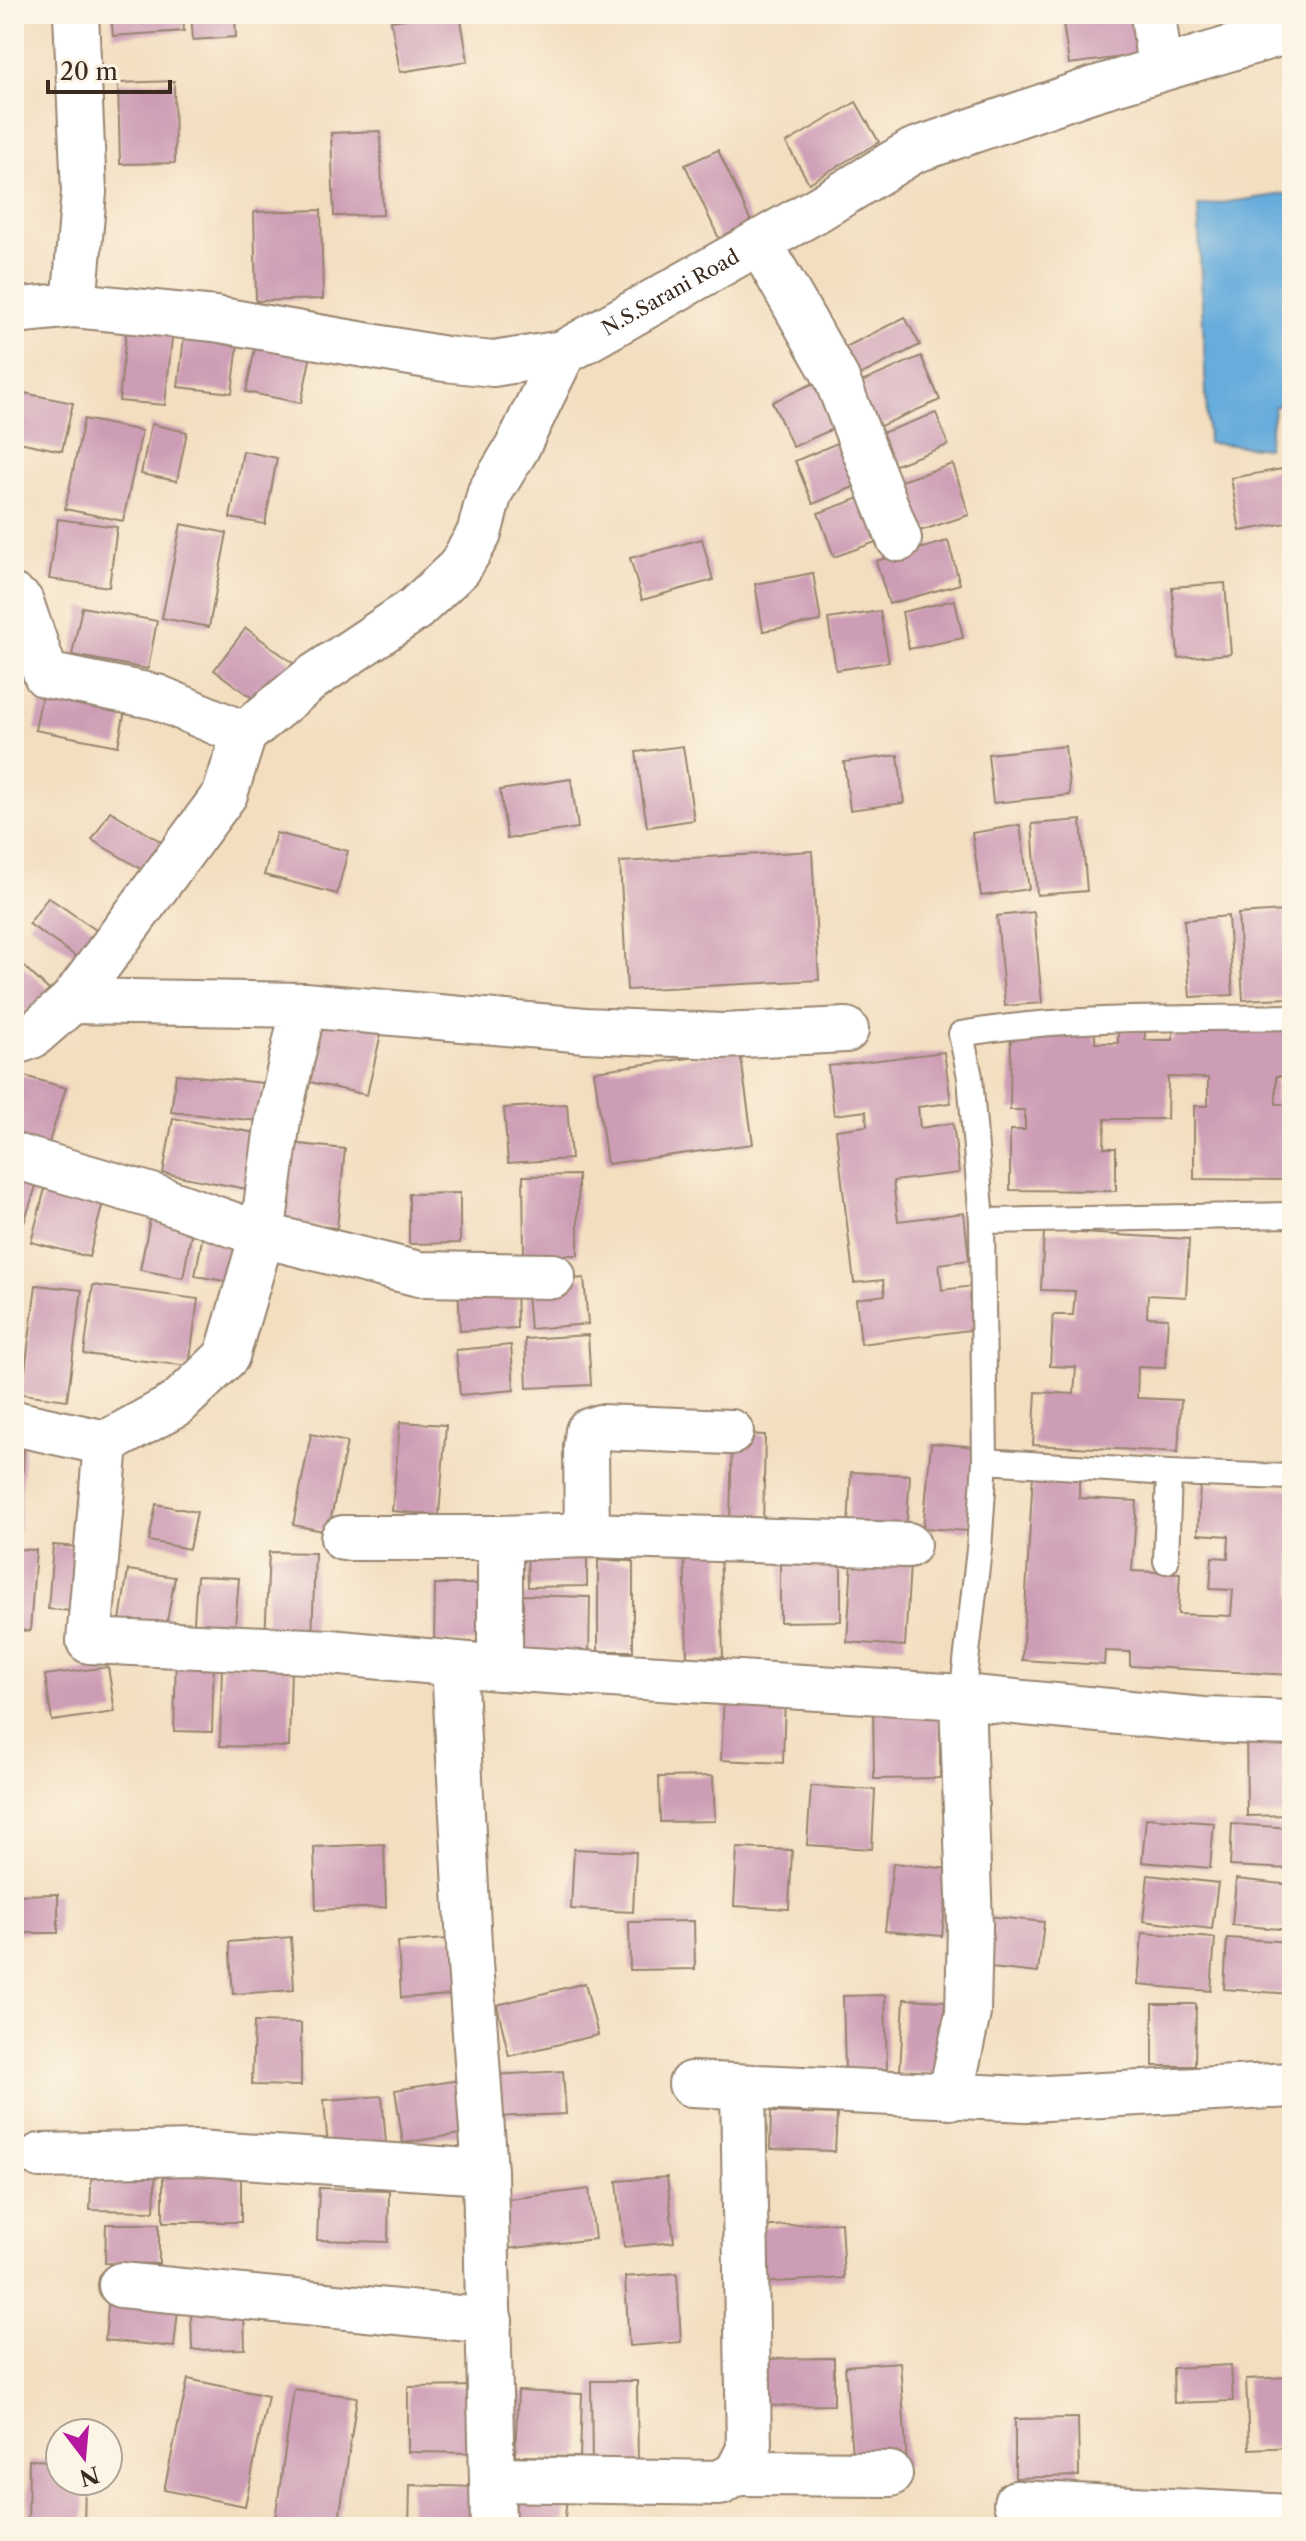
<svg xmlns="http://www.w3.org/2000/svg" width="1306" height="2541" font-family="'Libre Caslon Text',serif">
  <rect width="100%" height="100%" fill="#fcf5e5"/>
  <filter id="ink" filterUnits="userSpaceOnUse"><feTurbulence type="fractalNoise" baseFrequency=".0125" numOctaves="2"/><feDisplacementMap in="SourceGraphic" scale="16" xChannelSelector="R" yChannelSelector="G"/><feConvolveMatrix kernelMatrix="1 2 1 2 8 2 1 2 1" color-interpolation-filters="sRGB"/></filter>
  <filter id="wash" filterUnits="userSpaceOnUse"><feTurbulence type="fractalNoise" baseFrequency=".006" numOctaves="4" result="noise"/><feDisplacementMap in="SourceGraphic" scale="32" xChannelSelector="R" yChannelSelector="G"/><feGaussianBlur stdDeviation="1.8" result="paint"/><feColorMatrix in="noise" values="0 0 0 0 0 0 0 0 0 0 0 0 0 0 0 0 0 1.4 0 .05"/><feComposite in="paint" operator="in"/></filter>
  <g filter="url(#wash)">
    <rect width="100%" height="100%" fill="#f3dec0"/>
    <polygon fill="#66acdc" stroke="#506b7d" stroke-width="2" points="1292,193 1292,405 1275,406 1267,448 1208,443 1198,206"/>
    <g id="blocks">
      <g fill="#cd9db5">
        <polygon points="111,14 183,14 184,31 113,36"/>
        <polygon points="191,14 235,14 236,37 193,40"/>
        <polygon points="435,14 460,14 468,61 400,72 391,21"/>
        <polygon points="1075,14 1132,14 1138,55 1069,64 1062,16"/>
        <polygon points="174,81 175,163 120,164 118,83"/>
        <polygon points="856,102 879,142 809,183 786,143"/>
        <polygon points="380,131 383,215 334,216 331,133"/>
        <polygon points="718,150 754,228 721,243 685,165"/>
        <polygon points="321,210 323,299 256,301 254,212"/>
        <polygon points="128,315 174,319 165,405 119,401"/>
        <polygon points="905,317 920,345 852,379 838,351"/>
        <polygon points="186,321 240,328 232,393 178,387"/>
        <polygon points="259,329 314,340 301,403 246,392"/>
        <polygon points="921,356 940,400 869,431 850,387"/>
        <polygon points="825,378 846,423 793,447 772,402"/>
        <polygon points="14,391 73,403 62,451 14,441"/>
        <polygon points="936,413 948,445 880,471 868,438"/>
        <polygon points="84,419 142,431 123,521 65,509"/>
        <polygon points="151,424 187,432 177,481 141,474"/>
        <polygon points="849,438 868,481 813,504 795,461"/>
        <polygon points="243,451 277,458 265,524 230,518"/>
        <polygon points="953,464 969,515 901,537 885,486"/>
        <polygon points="1288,468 1292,492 1292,522 1240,531 1231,478"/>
        <polygon points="874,493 890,537 834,557 818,513"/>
        <polygon points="58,519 117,527 109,587 49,579"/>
        <polygon points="181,524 227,533 209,627 162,618"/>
        <polygon points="702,539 713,580 642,600 630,558"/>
        <polygon points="948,541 960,584 889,604 876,561"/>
        <polygon points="813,573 821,621 763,631 755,584"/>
        <polygon points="1225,583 1231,654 1178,658 1172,587"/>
        <polygon points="955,600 963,638 909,649 902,612"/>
        <polygon points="82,607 157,621 148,669 72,655"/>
        <polygon points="880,611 889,662 836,670 828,619"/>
        <polygon points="246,628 294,664 263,706 214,670"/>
        <polygon points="45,679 128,695 118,746 35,730"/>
        <polygon points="683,746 694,820 647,827 636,752"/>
        <polygon points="1065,746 1070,795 993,803 988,754"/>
        <polygon points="898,755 904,803 850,810 844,762"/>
        <polygon points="571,779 578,828 507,839 500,790"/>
        <polygon points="110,811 175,850 158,879 92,840"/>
        <polygon points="1081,820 1087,891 1037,895 1032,824"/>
        <polygon points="1020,825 1029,889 981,896 972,833"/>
        <polygon points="276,833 348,851 337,894 264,875"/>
        <polygon points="812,851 819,980 627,990 620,862"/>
        <polygon points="48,897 109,939 90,966 29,924"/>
        <polygon points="1285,911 1289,998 1243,1000 1238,914"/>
        <polygon points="1034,912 1042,1003 1005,1006 997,916"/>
        <polygon points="1228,916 1233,995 1190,997 1184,920"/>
        <polygon points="14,957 51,992 14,1021"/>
        <polygon points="318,1010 383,1025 367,1095 301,1080"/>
        <polygon points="1095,1029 1095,1043 1118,1043 1118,1030 1145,1030 1145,1040 1173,1040 1173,1030 1292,1030 1292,1076 1276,1076 1276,1104 1290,1104 1290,1180 1194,1179 1194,1106 1208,1106 1208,1078 1168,1077 1167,1119 1105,1119 1104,1148 1116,1148 1116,1191 1010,1190 1010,1130 1025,1130 1025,1110 1010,1110 1011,1030"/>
        <polygon points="740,1051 753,1144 607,1164 594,1071"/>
        <polygon points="944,1052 951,1103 918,1107 920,1128 953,1123 959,1173 893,1181 898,1221 964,1213 969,1260 939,1264 942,1290 973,1286 978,1329 861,1344 856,1299 885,1295 883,1280 854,1283 836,1130 867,1126 866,1111 834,1115 828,1066"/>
        <polygon points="14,1073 66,1088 46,1152 14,1143"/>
        <polygon points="176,1074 263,1083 259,1121 171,1112"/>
        <polygon points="567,1104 571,1159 508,1163 504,1108"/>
        <polygon points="173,1118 267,1135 257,1191 163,1173"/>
        <polygon points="281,1142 345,1149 337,1228 273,1222"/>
        <polygon points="14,1169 39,1177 19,1238 14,1236"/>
        <polygon points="578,1175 578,1255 524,1255 523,1176"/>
        <polygon points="48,1177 106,1191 89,1257 31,1242"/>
        <polygon points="460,1193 460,1243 409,1244 409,1194"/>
        <polygon points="152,1209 194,1218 183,1278 140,1270"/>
        <polygon points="205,1224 246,1231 236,1283 195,1276"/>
        <polygon points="1044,1231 1189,1239 1186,1297 1148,1295 1147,1317 1168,1318 1165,1368 1138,1367 1137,1398 1181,1400 1178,1452 1033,1445 1036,1392 1074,1394 1076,1367 1050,1366 1053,1315 1073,1315 1075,1291 1041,1290"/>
        <polygon points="584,1278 588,1324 530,1329 526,1283"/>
        <polygon points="516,1279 517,1328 460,1331 458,1281"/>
        <polygon points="36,1285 82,1290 67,1400 22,1394"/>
        <polygon points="93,1285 198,1299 189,1366 84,1354"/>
        <polygon points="588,1335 591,1385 527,1388 525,1339"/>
        <polygon points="511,1345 514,1390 460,1395 456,1350"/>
        <polygon points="400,1422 446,1425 439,1515 392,1511"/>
        <polygon points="311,1434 347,1442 328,1532 293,1525"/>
        <polygon points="732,1434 765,1435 763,1525 730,1525"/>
        <polygon points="14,1436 25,1437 19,1531 14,1531"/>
        <polygon points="931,1443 976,1447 969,1531 923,1528"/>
        <polygon points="851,1472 910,1475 906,1532 848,1528"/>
        <polygon points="1033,1474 1079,1477 1079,1498 1137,1501 1132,1571 1180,1573 1178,1614 1231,1616 1233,1590 1210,1589 1212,1557 1228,1558 1229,1536 1198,1534 1200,1484 1292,1489 1292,1675 1130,1666 1130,1652 1105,1651 1104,1665 1022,1660"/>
        <polygon points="156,1504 197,1512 189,1549 149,1541"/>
        <polygon points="587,1538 587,1586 528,1587 527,1539"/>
        <polygon points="720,1544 723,1657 687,1658 684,1545"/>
        <polygon points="53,1545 91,1548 86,1612 48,1609"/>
        <polygon points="14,1549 36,1550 30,1631 14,1630"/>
        <polygon points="269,1552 315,1553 312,1642 265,1641"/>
        <polygon points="780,1554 841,1554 841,1621 780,1622"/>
        <polygon points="598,1560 633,1561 633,1651 598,1651"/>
        <polygon points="852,1560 910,1564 905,1646 847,1642"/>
        <polygon points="128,1570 175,1577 166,1627 120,1620"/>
        <polygon points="197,1576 239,1578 234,1639 193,1637"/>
        <polygon points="435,1584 496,1584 495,1642 434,1642"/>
        <polygon points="523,1595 590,1597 589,1657 521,1655"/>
        <polygon points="176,1656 214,1657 212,1732 174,1731"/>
        <polygon points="222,1664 291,1665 289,1747 220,1746"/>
        <polygon points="108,1667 115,1712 52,1721 45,1675"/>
        <polygon points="724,1694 785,1696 783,1763 721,1760"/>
        <polygon points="873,1703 940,1703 940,1778 874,1779"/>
        <polygon points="1292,1727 1292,1815 1247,1816 1246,1728"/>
        <polygon points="713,1776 715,1821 660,1822 659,1777"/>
        <polygon points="811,1786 875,1790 872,1849 807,1845"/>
        <polygon points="1146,1818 1214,1823 1210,1868 1142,1862"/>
        <polygon points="1232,1824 1292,1828 1290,1869 1230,1866"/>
        <polygon points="384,1844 386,1907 316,1910 314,1847"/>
        <polygon points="737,1848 792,1850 789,1909 734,1906"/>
        <polygon points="574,1849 636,1852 633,1912 571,1909"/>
        <polygon points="893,1863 949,1869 942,1936 885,1931"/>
        <polygon points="1148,1875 1218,1883 1212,1929 1143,1921"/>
        <polygon points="1236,1879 1292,1885 1292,1930 1232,1925"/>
        <polygon points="58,1894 58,1933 14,1933 14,1895"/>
        <polygon points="978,1915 1044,1922 1038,1973 971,1966"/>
        <polygon points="694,1921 695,1969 630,1970 629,1922"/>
        <polygon points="1142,1933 1215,1938 1211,1991 1138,1985"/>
        <polygon points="291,1937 294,1990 233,1994 229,1942"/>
        <polygon points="466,1938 469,1994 401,1998 398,1942"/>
        <polygon points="1227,1938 1292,1942 1292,1994 1224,1989"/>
        <polygon points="585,1983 598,2035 509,2056 497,2005"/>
        <polygon points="885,1995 887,2069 845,2070 843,1996"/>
        <polygon points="904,1999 945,2001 941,2074 900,2072"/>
        <polygon points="1153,2004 1196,2004 1195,2066 1153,2066"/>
        <polygon points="254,2022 301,2023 301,2086 252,2085"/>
        <polygon points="563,2071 566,2114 496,2117 494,2075"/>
        <polygon points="466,2079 473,2132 403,2143 395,2090"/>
        <polygon points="382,2096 386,2143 328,2148 324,2100"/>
        <polygon points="771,2112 837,2114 835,2151 770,2149"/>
        <polygon points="92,2165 156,2166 154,2211 90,2210"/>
        <rect x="163" y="2165" width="78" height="57"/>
        <polygon points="667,2177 674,2242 624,2247 617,2181"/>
        <polygon points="319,2188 389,2190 388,2242 317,2240"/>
        <polygon points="589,2189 595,2239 506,2249 500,2200"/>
        <polygon points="841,2222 844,2278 759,2283 756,2227"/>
        <polygon points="106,2224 159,2224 159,2264 105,2263"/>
        <polygon points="677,2273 681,2342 629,2346 625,2277"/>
        <polygon points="109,2294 179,2301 174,2347 105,2340"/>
        <polygon points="244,2310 245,2349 192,2350 191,2311"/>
        <polygon points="834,2358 834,2405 758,2406 758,2359"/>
        <polygon points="900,2362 907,2465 853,2468 845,2366"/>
        <polygon points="1231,2365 1233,2401 1174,2403 1173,2368"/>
        <polygon points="1292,2377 1292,2447 1249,2449 1246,2379"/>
        <polygon points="188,2379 268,2396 245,2506 164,2490"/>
        <polygon points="591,2381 637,2381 638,2465 592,2465"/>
        <polygon points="482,2386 482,2453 408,2452 408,2387"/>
        <polygon points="294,2389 357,2397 338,2527 274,2526"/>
        <polygon points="518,2391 582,2394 580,2457 515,2456"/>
        <polygon points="1078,2418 1079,2476 1015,2478 1015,2419"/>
        <polygon points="29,2460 60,2461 60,2481 85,2481 84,2527 28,2527"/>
        <polygon points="410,2485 478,2487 476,2527 409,2527"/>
        <polygon points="517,2492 567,2497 564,2527 513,2527"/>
      </g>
    </g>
  </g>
  <g filter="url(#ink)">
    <use href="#blocks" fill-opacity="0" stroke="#97846f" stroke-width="2"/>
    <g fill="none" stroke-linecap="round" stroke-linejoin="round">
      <g stroke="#97846f" stroke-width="28">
        <g id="lane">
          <polyline points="982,1221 1292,1215"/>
          <polyline points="985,1461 1169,1473 1292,1477"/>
          <polyline points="1166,1561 1169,1473"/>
          <path d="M 962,1697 L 979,1549 L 985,1461 L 982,1221 L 970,1077 L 961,1034 C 1070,1015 1182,1019 1292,1017"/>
        </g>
      </g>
      <g stroke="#97846f" stroke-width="48">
        <g id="street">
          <polyline points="1153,14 1160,69"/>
          <polyline points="759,242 836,377 899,539"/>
          <polyline points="74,305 84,192 76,14"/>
          <path id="s1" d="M 14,311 L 74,305 L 215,319 L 445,359 L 493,364 L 563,353 L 820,208 L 913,151 L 1091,90 L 1292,30"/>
          <polyline points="563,353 517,448 490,492 479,534 459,568 415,609 312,678 244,734 225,794 72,1001 304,1005 278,1120 262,1235 227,1356 177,1404 106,1443 89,1641 330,1652 500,1668 962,1697 1204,1720 1292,1723"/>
          <polyline points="14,597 21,602 46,675 157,697 244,734"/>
          <polyline points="304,1005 585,1030 722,1036 846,1030"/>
          <polyline points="14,1043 32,1036 72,1001"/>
          <polyline points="14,1156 152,1196 262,1235 419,1274 553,1276"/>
          <polyline points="14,1423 106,1443"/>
          <polyline points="587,1535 586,1446 588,1431 600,1427 731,1432"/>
          <polyline points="343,1538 500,1538"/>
          <polyline points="454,1665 470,1963 485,2172 493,2527"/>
          <polyline points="500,1668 500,1538 587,1535 908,1545"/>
          <polyline points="691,2084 1027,2099 1292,2085"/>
          <polyline points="950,2097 968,2013 970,1925 962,1697"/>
          <polyline points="40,2156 197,2153 485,2172"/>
          <polyline points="121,2285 490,2321"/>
          <polyline points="737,2473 890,2474"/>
          <polyline points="493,2479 720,2483 737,2473 749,2449 743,2087"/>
          <polyline points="1016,2503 1292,2517"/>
        </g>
      </g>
      <use href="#lane" stroke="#fff" stroke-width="24"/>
      <use href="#street" stroke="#fff" stroke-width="44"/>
    </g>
  </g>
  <g text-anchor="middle" stroke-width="6" stroke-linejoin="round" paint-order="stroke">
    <g font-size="20" fill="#3b2a1e" stroke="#fcf5e5">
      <text dy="7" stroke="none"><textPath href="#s1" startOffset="678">N.S.Sarani Road</textPath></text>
    </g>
  </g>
  <rect width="1306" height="2541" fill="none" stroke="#fcf5e5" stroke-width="48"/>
  <g transform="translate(84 2457) rotate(164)"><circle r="38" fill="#fcf5e5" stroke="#afa495" stroke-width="2"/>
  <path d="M0-6L14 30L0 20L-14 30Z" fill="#b5179e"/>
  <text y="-12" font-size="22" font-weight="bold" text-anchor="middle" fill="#3b2a1e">N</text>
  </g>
  <path d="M48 80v12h122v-12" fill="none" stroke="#3b2a1e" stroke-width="4"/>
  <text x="60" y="80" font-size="24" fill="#3b2a1e" stroke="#fcf5e5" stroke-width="6" paint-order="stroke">20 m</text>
</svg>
